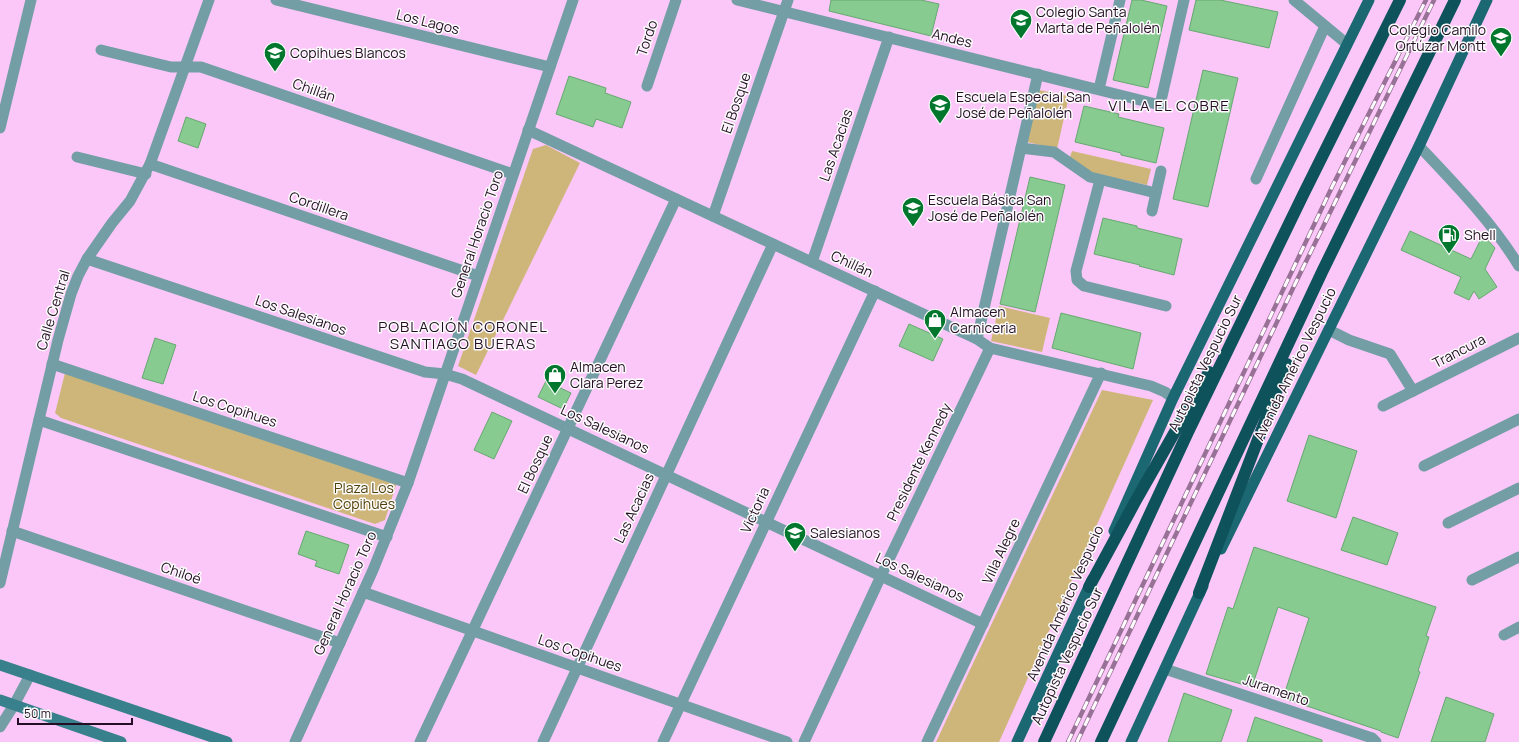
<svg xmlns="http://www.w3.org/2000/svg" width="1519" height="742" font-family="Manrope,sans-serif">
  <rect width="100%" height="100%" fill="#fbc7f8"/>
  <g fill="#ceb67a">
    <polygon points="1039,90 1069,96 1057,149 1027,142"/>
    <polygon points="546,145 580,163 476,375 458,366 533,149"/>
    <polygon points="1072,151 1151,169 1147,185 1092,173 1070,157"/>
    <polygon points="999,306 1050,318 1042,352 991,341"/>
    <polygon points="65,373 397,482 385,520 375,524 61,418 55,413"/>
    <polygon points="1102,390 1153,400 999,742 936,742"/>
  </g>
  <g fill="#87cb91" stroke="#66a970">
    <polygon points="831,0 921,0 939,4 931,36 829,11"/>
    <polygon points="1132,0 1141,0 1167,6 1148,88 1113,80"/>
    <polygon points="1196,0 1220,0 1278,12 1269,48 1189,30"/>
    <polygon points="1203,70 1238,78 1208,207 1173,199"/>
    <polygon points="569,76 606,88 605,93 631,102 622,128 596,119 593,127 556,114"/>
    <polygon points="1084,106 1119,114 1118,117 1164,128 1156,163 1121,155 1121,153 1075,142"/>
    <polygon points="186,117 206,124 198,148 178,141"/>
    <polygon points="1030,177 1065,185 1035,312 1000,304"/>
    <polygon points="1103,218 1137,226 1137,228 1182,239 1174,275 1139,266 1140,265 1094,254"/>
    <polygon points="1410,231 1471,259 1483,235 1495,248 1485,269 1497,287 1479,299 1474,291 1469,300 1454,293 1461,277 1401,250"/>
    <polygon points="1061,313 1141,333 1133,369 1052,348"/>
    <polygon points="909,324 943,339 933,361 899,346"/>
    <polygon points="155,338 176,345 163,384 142,378"/>
    <polygon points="546,381 571,393 563,409 538,397"/>
    <polygon points="492,412 512,421 494,459 474,450"/>
    <polygon points="1309,435 1357,451 1336,518 1287,501"/>
    <polygon points="1353,517 1398,533 1387,565 1341,550"/>
    <polygon points="306,531 349,545 339,574 315,566 317,561 298,554"/>
    <polygon points="1254,547 1436,607 1426,636 1429,637 1418,671 1420,672 1398,738 1381,732 1381,731 1283,698 1309,618 1278,607 1252,687 1206,674 1228,607 1233,609"/>
    <polygon points="1184,693 1232,710 1221,742 1168,742"/>
    <polygon points="1446,697 1494,714 1485,742 1431,742"/>
    <polygon points="1255,717 1322,740 1322,742 1247,742"/>
  </g>
  <g fill="none" stroke-linecap="round" stroke-linejoin="round">
    <g stroke="#739ea5" stroke-width="11">
      <polyline points="276,0 550,67"/>
      <polyline points="737,0 1160,105 1184,0"/>
      <polyline points="1294,0 1347,44"/>
      <polyline points="101,50 171,67 201,67 513,174"/>
      <polyline points="647,86 676,0"/>
      <polyline points="1099,89 1120,0"/>
      <polyline points="0,128 31,0"/>
      <polyline points="528,130 977,339 990,348 1151,386 1165,392 1173,398"/>
      <path d="M 1419,146 C 1454,183 1492,222 1519,266"/>
      <polyline points="1021,148 1054,152 1090,177 1156,193"/>
      <polyline points="77,157 146,174"/>
      <polyline points="150,164 478,276"/>
      <polyline points="1256,179 1325,26"/>
      <polyline points="1100,180 1076,271 1077,280 1084,286 1166,306"/>
      <polyline points="1152,211 1161,171"/>
      <polyline points="713,216 788,0"/>
      <polyline points="87,259 425,372 445,374 462,379 983,624"/>
      <polyline points="812,262 889,37"/>
      <polyline points="1329,330 1349,340 1390,354 1413,391"/>
      <polyline points="977,339 1038,74"/>
      <polyline points="52,364 408,483"/>
      <polyline points="1383,406 1519,338"/>
      <polyline points="39,420 387,537"/>
      <polyline points="1424,466 1519,419"/>
      <polyline points="1448,523 1519,488"/>
      <polyline points="12,531 340,643"/>
      <polyline points="1472,580 1519,557"/>
      <polyline points="0,583 58,340 71,294 78,276 87,259 112,223 130,201 150,164 209,0"/>
      <polyline points="363,592 787,742"/>
      <polyline points="1504,635 1519,627"/>
      <polyline points="1165,669 1372,738 1376,742"/>
      <polyline points="0,727 14,705 30,675"/>
      <polyline points="295,742 373,570 408,483 573,0"/>
      <polyline points="420,742 676,199"/>
      <polyline points="543,742 773,244"/>
      <polyline points="663,742 875,291"/>
      <polyline points="804,742 881,576 990,348"/>
      <polyline points="927,742 1101,373"/>
    </g>
    <g stroke="#38808b" stroke-width="11">
      <polyline points="0,665 227,742"/>
      <polyline points="0,700 121,742"/>
    </g>
    <g stroke="#1b6872" stroke-width="11">
      <polyline points="1114,531 1173,398 1369,0"/>
      <polyline points="1221,549 1419,146 1487,0"/>
      <polyline points="1017,742 1092,580"/>
      <polyline points="1131,742 1203,586"/>
    </g>
    <g stroke="#0e525b" stroke-width="12">
      <polyline points="1089,587 1135,502 1209,372"/>
      <polyline points="1199,593 1287,364"/>
      <polyline points="1044,742 1188,432 1303,195 1400,0"/>
      <polyline points="1101,742 1322,272 1455,0"/>
    </g>
    <g stroke="#987196" stroke-width="4.5">
      <g id="rail">
        <polyline points="1068,742 1332,187 1426,0"/>
        <polyline points="1077,742 1296,282 1434,0"/>
      </g>
    </g>
    <use href="#rail" stroke="#fcfcfc" stroke-width="3" stroke-dasharray="9" stroke-linecap="butt"/>
  </g>
  <defs>
    <g id="school-pin" transform="scale(1.15)"><path d="M0 17L-7.5 6A9.5 9.5 0 1 1 7.5 6Z" fill="#00772d" stroke="#fcfcfc"/><path d="M0-5L7-2L0 1L-7-2ZM-4 1L0 2.5L4 1V4Q0 6-4 4Z" fill="#fff"/></g>
    <g id="fuel-pin" transform="scale(1.15)"><path d="M0 17L-7.5 6A9.5 9.5 0 1 1 7.5 6Z" fill="#00772d" stroke="#fcfcfc"/><path d="M-5.5-6h7V0h2V4h1.3V-2.5L3-4.5l.8-.8L6-3V5H2.5V1h-1V6h-7ZM-4.2-4.7v3.2H.2V-4.7Z" fill="#fff"/></g>
    <g id="shop-pin" transform="scale(1.15)"><path d="M0 17L-7.5 6A9.5 9.5 0 1 1 7.5 6Z" fill="#00772d" stroke="#fcfcfc"/><path d="M-5-2.5h2.3a2.7 3.5 0 0 1 5.4 0H5L5.5 6h-11ZM-1.5-2.5h3a1.5 2.3 0 0 0-3 0Z" fill="#fff"/></g>
  </defs>
  <g fill-rule="evenodd">
    <use href="#school-pin" x="1021" y="20"/>
    <use href="#school-pin" x="1501" y="38"/>
    <use href="#school-pin" x="275" y="53"/>
    <use href="#school-pin" x="940" y="105"/>
    <use href="#school-pin" x="913" y="208"/>
    <use href="#fuel-pin" x="1449" y="235"/>
    <use href="#shop-pin" x="935" y="320"/>
    <use href="#shop-pin" x="555" y="375"/>
    <use href="#school-pin" x="795" y="533"/>
  </g>
  <g text-anchor="middle" stroke-width="3" stroke-linejoin="round" paint-order="stroke">
    <g font-size="14" fill="#250e25" stroke="#fcfcfc" text-anchor="start">
      <text x="1036" y="17">Colegio Santa<tspan x="1036" dy="16">Marta de Peñalolén</tspan></text>
      <text x="1486" y="35" text-anchor="end">Colegio Camilo<tspan x="1486" dy="16">Ortúzar Montt</tspan></text>
      <text x="290" y="58">Copihues Blancos</text>
      <text x="956" y="102">Escuela Especial San<tspan x="956" dy="16">José de Peñalolén</tspan></text>
      <text x="928" y="205">Escuela Básica San<tspan x="928" dy="16">José de Peñalolén</tspan></text>
      <text x="1464" y="240">Shell</text>
      <text x="950" y="317">Almacen<tspan x="950" dy="16">Carniceria</tspan></text>
      <text x="570" y="372">Almacen<tspan x="570" dy="16">Clara Perez</tspan></text>
      <text x="810" y="538">Salesianos</text>
    </g>
    <g font-size="14" fill="#250e25" stroke="#fcfcfc">
      <text transform="translate(428 22) rotate(14)" y="5">Los Lagos</text>
      <text transform="translate(647 38) rotate(-71)" y="5">Tordo</text>
      <text transform="translate(952 38) rotate(14)" y="5">Andes</text>
      <text transform="translate(314 90) rotate(19)" y="5">Chillán</text>
      <text transform="translate(736 103) rotate(-71)" y="5">El Bosque</text>
      <text transform="translate(836 145) rotate(-71)" y="5">Las Acacias</text>
      <text transform="translate(319 206) rotate(19)" y="5">Cordillera</text>
      <text transform="translate(477 234) rotate(-71)" y="5">General Horacio Toro</text>
      <text transform="translate(852 264) rotate(25)" y="5">Chillán</text>
      <text transform="translate(53 310) rotate(-73)" y="5">Calle Central</text>
      <text transform="translate(301 315) rotate(19)" y="5">Los Salesianos</text>
      <text transform="translate(1459 351) rotate(-27)" y="5">Trancura</text>
      <text transform="translate(1205 363) rotate(-64)" y="5">Autopista Vespucio Sur</text>
      <text transform="translate(1295 364) rotate(-64)" y="5">Avenida Américo Vespucio</text>
      <text transform="translate(235 409) rotate(18)" y="5">Los Copihues</text>
      <text transform="translate(605 429) rotate(25)" y="5">Los Salesianos</text>
      <text transform="translate(919 462) rotate(-64)" y="5">Presidente Kennedy</text>
      <text transform="translate(535 464) rotate(-65)" y="5">El Bosque</text>
      <text transform="translate(634 508) rotate(-65)" y="5">Las Acacias</text>
      <text transform="translate(755 510) rotate(-65)" y="5">Victoria</text>
      <text transform="translate(1001 551) rotate(-65)" y="5">Villa Alegre</text>
      <text transform="translate(181 573) rotate(19)" y="5">Chiloé</text>
      <text transform="translate(920 577) rotate(25)" y="5">Los Salesianos</text>
      <text transform="translate(345 593) rotate(-66)" y="5">General Horacio Toro</text>
      <text transform="translate(1065 603) rotate(-66)" y="5">Avenida Américo Vespucio</text>
      <text transform="translate(580 653) rotate(19)" y="5">Los Copihues</text>
      <text transform="translate(1067 656) rotate(-65)" y="5">Autopista Vespucio Sur</text>
      <text transform="translate(1276 690) rotate(19)" y="5">Juramento</text>
    </g>
    <g font-size="14" fill="#523f08" stroke="#fcfcfc">
      <text x="364" y="493">Plaza Los<tspan x="364" dy="16">Copihues</tspan></text>
    </g>
    <g font-size="15" letter-spacing="1" fill="#250e25" stroke="#fcfcfc">
      <text x="1169" y="111">VILLA EL COBRE</text>
      <text x="463" y="332">POBLACIÓN CORONEL<tspan x="463" dy="17">SANTIAGO BUERAS</tspan></text>
    </g>
  </g>
  <path d="M18 718v6h114v-6" fill="none" stroke="#250e25" stroke-width="2"/>
  <text x="24" y="718" font-size="12" fill="#250e25" stroke="#fcfcfc" stroke-width="3" paint-order="stroke">50 m</text>
</svg>
